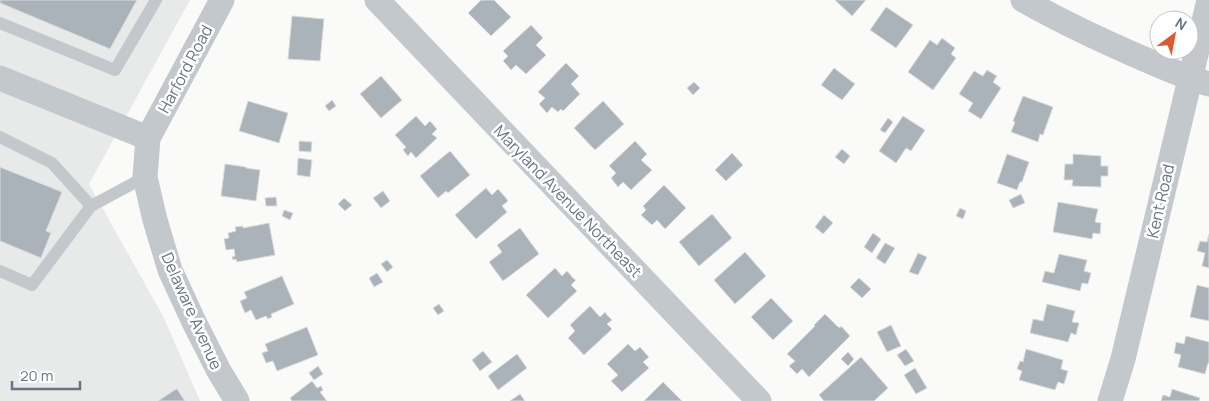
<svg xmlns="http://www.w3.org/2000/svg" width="1209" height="401" font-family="Manrope,sans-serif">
  <rect width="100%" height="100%" fill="#fafaf8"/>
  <polygon fill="#e8e9e9" points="0,0 190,0 89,184 164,318 200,401 0,401"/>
  <g fill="#aab3b9" stroke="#dcdcda">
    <polygon points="0,0 137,0 110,49 0,3"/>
    <polygon points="481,0 494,0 511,17 491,36 468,13"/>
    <polygon points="835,0 866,0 852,16"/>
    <polygon points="886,7 913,25 896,48 870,30"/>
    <polygon points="292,16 324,19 320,61 288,59"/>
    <polygon points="531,25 543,38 536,45 546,55 526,74 516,65 511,70 506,64 503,61 508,56 503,51"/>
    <polygon points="942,38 955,48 951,54 956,58 933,90 908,72 930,40 937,45"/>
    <polygon points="566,63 579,76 571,84 580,94 563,111 561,109 558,112 552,107 547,113 539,104 545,98 538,92"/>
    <polygon points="834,68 855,84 842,100 821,85"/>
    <polygon points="987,70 997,76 993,82 1001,88 981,119 968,111 973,103 959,94 974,71 983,76"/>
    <polygon points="381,76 402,100 381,118 360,94"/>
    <polygon points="694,82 700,88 693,95 687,88"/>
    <polygon points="1023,96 1053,107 1043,135 1040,134 1038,142 1011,132 1015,122 1013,121"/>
    <polygon points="332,100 336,106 329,111 325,106"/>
    <polygon points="248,101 288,113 279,143 239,131"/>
    <polygon points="603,101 624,124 595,150 574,128"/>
    <polygon points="416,116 425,126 430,121 437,129 432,134 437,138 416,158 411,152 408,156 403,150 406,147 395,135"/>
    <polygon points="903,116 925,130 911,151 906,148 896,163 879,151"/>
    <polygon points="888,118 893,122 885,133 880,130"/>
    <polygon points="299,141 312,142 311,152 299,151"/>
    <polygon points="635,141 647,154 641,160 652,170 631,190 623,182 618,187 611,178 616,173 609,166"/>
    <polygon points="842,149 850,156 844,164 835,157"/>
    <polygon points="450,151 470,175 448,193 446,191 438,198 420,176"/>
    <polygon points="732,153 743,165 726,181 715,170"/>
    <polygon points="1007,154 1029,162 1022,182 1020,182 1017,190 997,183"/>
    <polygon points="1073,154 1101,156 1101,166 1108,166 1108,176 1101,176 1101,187 1072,186 1073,180 1064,180 1065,164 1073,164"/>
    <polygon points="298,158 312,160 310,177 297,175"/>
    <polygon points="225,164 246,167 246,168 260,170 256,201 221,196"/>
    <polygon points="0,167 62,192 46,231 51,233 41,258 0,241"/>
    <polygon points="664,185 686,208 665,229 657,220 652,225 641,215 646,210 643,206"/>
    <polygon points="486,188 492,195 498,189 506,198 508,201 502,206 507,212 476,239 455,215"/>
    <polygon points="383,191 390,201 381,208 373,198"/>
    <polygon points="1021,194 1025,203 1013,208 1009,200"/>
    <polygon points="276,197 277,206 266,206 265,198"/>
    <polygon points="344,198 352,205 345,211 338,204"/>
    <polygon points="1058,202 1098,209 1095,222 1101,223 1100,234 1093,233 1092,239 1053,232"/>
    <polygon points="960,208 966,211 963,219 956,216"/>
    <polygon points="284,210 293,213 290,220 282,216"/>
    <polygon points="712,214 732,238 699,266 679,242"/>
    <polygon points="824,215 833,223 823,234 815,227"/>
    <polygon points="269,223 275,255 237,262 236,259 233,260 232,257 235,256 234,249 226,250 224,239 229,238 228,233 236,231 235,227 243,226 243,228"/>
    <polygon points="520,228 539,254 503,281 489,262 502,252 497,245"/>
    <polygon points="873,233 881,239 872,253 864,247"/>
    <polygon points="1209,234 1209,268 1202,266 1205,253 1197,251 1200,241 1207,242"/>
    <polygon points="885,243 895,248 885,264 876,258"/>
    <polygon points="745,252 766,276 735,304 714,280"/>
    <polygon points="918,253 927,257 918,275 909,272"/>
    <polygon points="1059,254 1087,260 1084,271 1091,273 1088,284 1082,283 1080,291 1042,282 1045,271 1054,273"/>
    <polygon points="387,260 393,267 387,272 381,264"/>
    <polygon points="555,268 562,276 567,271 574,279 576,280 571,285 577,291 548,318 526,295"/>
    <polygon points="377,273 383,282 374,287 369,278"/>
    <polygon points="282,276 294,304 271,314 272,317 268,319 266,316 256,320 251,310 245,313 240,301 247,298 244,292"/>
    <polygon points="859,278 871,289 862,298 850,287"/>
    <polygon points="1197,285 1209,288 1209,321 1190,317"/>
    <polygon points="771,298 793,321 773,340 751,317"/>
    <polygon points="439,304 444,311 438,315 433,308"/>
    <polygon points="1047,304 1075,311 1072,322 1079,323 1076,335 1071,333 1068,342 1030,333 1033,319 1043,321"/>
    <polygon points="590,306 600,317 605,312 607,315 612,320 607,324 612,329 584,355 568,338 575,331 570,325"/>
    <polygon points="825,314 837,326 840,328 841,326 850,336 809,377 802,369 797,374 789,366 795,361 787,354 815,326 814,325"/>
    <polygon points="891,325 901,346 887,352 877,332"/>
    <polygon points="307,327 318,355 277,371 273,361 266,363 262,353 268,351 265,344"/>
    <polygon points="1186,336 1209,342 1209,363 1208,363 1205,374 1178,367 1181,355 1174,353 1176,343 1176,342 1184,344"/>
    <polygon points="628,344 635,351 640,347 647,355 649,357 643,362 649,368 622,392 611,381 618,375 607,364"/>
    <polygon points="906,349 914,361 905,366 897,355"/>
    <polygon points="1026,349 1063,360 1061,369 1068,371 1064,384 1058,382 1055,390 1019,380 1022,371 1017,369 1020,361 1023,362"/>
    <polygon points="483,351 492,362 480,371 472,360"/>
    <polygon points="848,352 854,359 848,366 841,359"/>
    <polygon points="517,354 527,368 498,390 488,376"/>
    <polygon points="861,357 888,388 874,401 824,401 819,395"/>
    <polygon points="318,366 323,374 314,380 309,373"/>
    <polygon points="915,368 927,388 916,394 904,375"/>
    <polygon points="312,381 317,388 321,386 323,390 320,392 327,401 292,401 290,398"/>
    <polygon points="663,382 682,401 644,401"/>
    <polygon points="176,389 177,389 185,401 158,401"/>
    <polygon points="1172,389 1200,398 1199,401 1161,401 1163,395 1170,397"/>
    <polygon points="520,394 525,401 510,401"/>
  </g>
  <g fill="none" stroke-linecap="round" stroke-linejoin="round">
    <g stroke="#c3c8cc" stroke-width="12">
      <polyline points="0,23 115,70 156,0"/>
      <polyline points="0,137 52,163 91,206"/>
      <polyline points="0,271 32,285 91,206 145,177"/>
    </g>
    <g stroke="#c3c8cc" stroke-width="25">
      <polyline points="222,0 148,138 145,177 155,220 170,270 194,322 219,371 237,401"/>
      <polyline points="377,0 759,401"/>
      <path d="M 1023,0 C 1060,21 1098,39 1137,56 C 1161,66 1184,77 1209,84"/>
      <polyline points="0,78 148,138"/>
      <polyline points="1110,401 1123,359 1209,0"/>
    </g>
  </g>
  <g text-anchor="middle" stroke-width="5" stroke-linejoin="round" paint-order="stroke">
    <g font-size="16" fill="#657683" stroke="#fff">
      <text transform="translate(185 69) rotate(-62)" y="6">Harford Road</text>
      <text transform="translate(568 201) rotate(46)" y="6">Maryland Avenue Northeast</text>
      <text transform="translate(1160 201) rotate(-77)" y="6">Kent Road</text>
      <text transform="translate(192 311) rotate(66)" y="6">Delaware Avenue</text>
    </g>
  </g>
  <g transform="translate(1174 35) rotate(32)"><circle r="24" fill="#ffffff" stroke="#c1c8cd"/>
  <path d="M0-4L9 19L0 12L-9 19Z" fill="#e4572e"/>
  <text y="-8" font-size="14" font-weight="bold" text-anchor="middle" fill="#657683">N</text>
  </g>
  <path d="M12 381v8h68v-8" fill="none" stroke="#657683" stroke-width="2.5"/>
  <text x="20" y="381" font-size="15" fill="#657683" stroke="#ffffff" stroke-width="4" paint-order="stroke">20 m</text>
</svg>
